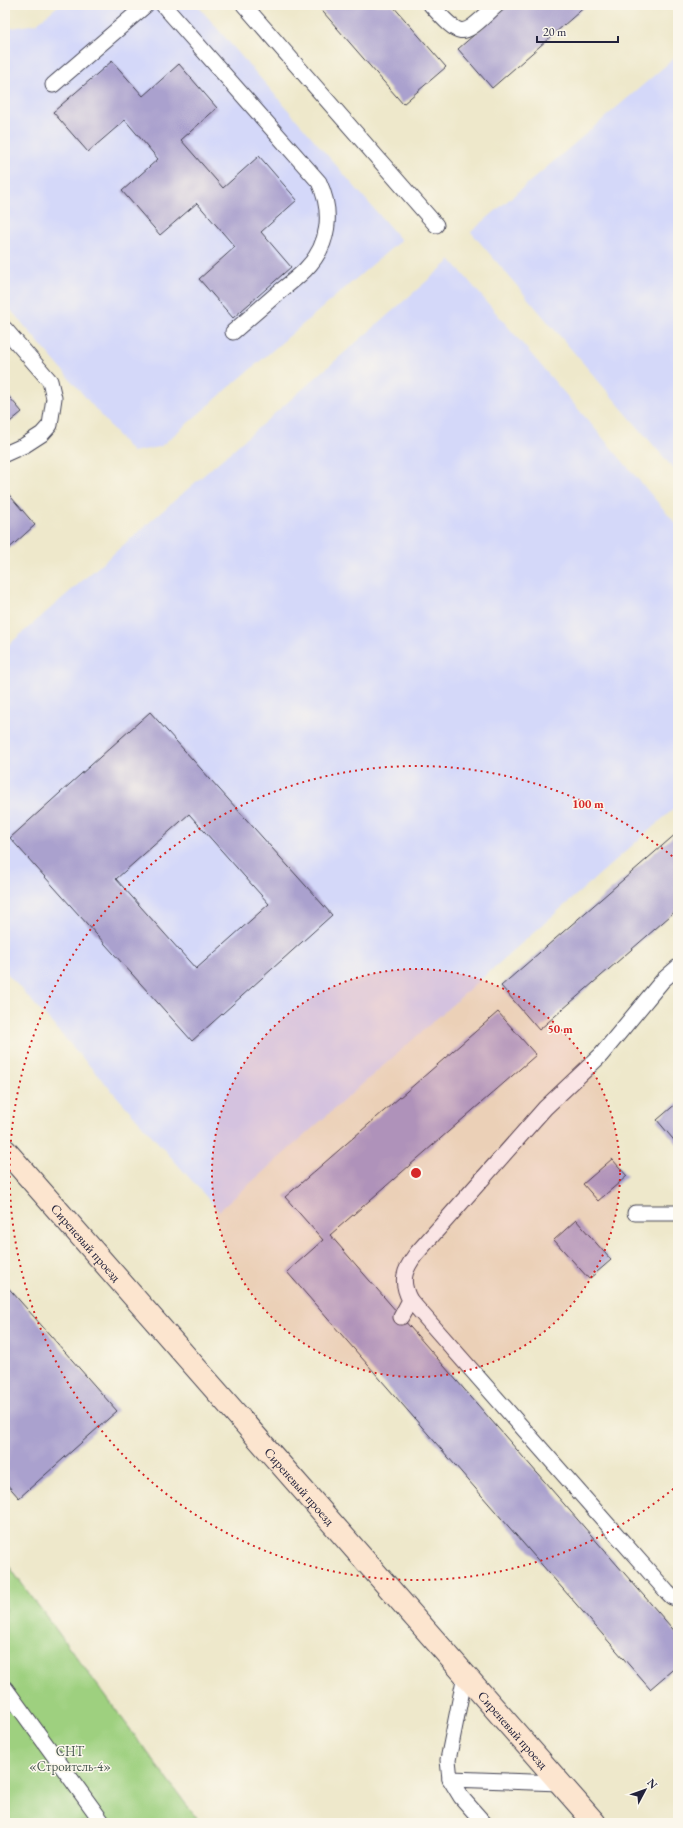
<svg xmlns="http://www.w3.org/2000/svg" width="683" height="1828" font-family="'EB Garamond',serif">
  <rect width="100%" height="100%" fill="#fbf7ec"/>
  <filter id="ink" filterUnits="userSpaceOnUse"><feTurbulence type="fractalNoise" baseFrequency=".025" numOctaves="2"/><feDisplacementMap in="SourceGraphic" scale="8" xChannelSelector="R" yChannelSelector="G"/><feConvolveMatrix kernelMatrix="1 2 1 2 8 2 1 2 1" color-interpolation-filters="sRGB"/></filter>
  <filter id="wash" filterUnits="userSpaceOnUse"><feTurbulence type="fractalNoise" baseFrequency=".012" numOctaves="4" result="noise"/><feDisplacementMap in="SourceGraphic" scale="16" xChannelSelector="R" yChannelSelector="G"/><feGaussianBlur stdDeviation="0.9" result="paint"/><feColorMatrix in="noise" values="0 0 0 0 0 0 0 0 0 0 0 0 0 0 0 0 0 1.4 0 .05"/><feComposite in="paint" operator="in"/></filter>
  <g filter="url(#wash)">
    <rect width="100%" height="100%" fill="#eee8cb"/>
    <g fill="#d4d8f9">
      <polygon points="59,5 197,5 401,240 160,447 132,452 5,303 5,29 36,24"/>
      <polygon points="678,55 678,474 471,232"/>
      <polygon points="451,260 678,526 678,805 219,1211 5,971 5,648"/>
    </g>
    <polygon fill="#9ed07f" stroke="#60795d" points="5,1561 200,1823 5,1823"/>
    <g id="blocks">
      <g fill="#aaa1ce" fill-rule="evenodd">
        <polygon points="317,5 392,5 446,67 403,104"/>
        <polygon points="508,5 587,5 492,88 458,49"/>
        <polygon points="112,61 143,96 179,64 217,108 181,140 223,188 259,156 297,200 261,232 291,267 233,318 199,279 235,247 197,203 160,235 122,191 158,159 125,120 88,152 53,112"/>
        <polygon points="5,392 22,412 5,426"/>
        <polygon points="5,490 35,525 5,552"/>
        <path d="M 150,712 L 332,915 L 192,1041 L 10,838 ZM 189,814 L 269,904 L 196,969 L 116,879 Z"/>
        <polygon points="678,832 678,909 539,1030 501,986"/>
        <polygon points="498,1012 536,1055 330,1235 678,1635 678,1665 650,1689 287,1272 323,1240 285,1197"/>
        <polygon points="678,1102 678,1145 657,1120"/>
        <polygon points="612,1159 627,1176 598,1201 583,1184"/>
        <polygon points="576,1220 611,1260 589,1279 554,1240"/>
        <polygon points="5,1284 117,1411 19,1498 5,1482"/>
      </g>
    </g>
  </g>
  <g filter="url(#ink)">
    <use href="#blocks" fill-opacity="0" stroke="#414051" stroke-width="1"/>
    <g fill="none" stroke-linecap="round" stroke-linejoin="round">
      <g stroke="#414051" stroke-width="17">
        <g id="service">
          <path d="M 163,5 L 319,182 C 333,212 330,245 305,270 C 297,278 288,285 279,292 C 264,305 248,319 233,332"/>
          <polyline points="244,5 436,225"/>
          <path d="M 431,5 C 464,42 462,36 497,5"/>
          <polyline points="53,85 146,5"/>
          <polyline points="5,329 50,381 54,398 50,425 42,434 25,445 5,454"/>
          <polyline points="635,1213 678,1213"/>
          <polyline points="410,1300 667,1592 672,1597 678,1598"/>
          <path d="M 401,1317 L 410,1300 C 400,1281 404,1270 416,1254 L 545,1108 L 601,1055 L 663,980 L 678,967"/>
          <polyline points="5,1688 103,1823"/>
          <polyline points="450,1779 448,1760 465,1675"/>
          <polyline points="484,1823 461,1797 450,1779 560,1783"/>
        </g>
      </g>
      <g stroke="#414051" stroke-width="24">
        <g id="secondary">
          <path id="s1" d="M 5,1150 L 595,1823"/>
        </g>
      </g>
      <use href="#service" stroke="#fff" stroke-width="15"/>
      <use href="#secondary" stroke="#fce5cf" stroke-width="22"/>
    </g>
  </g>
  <circle cx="416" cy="1173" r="204" fill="#d62828" fill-opacity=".12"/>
  <g fill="none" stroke="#d62828" stroke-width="2" stroke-dasharray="2 4">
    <circle cx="416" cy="1173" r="204"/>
    <path d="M678 1485A407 407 0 1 1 678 861"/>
  </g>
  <g text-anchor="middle" stroke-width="3" stroke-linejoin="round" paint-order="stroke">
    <g font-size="13" fill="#22223b" stroke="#fbf7ec">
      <text dy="5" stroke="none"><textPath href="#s1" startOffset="123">Сиреневый проезд</textPath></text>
      <text dy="5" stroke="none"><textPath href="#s1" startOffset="447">Сиреневый проезд</textPath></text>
      <text dy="5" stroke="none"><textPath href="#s1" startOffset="771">Сиреневый проезд</textPath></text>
    </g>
    <g font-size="13" fill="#47564f" stroke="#fbf7ec">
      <text x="70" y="1756">СНТ<tspan x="70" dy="15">«Строитель-4»</tspan></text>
    </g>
  </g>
  <circle cx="416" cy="1173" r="6" fill="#d62828" stroke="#fbf7ec" stroke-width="2"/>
  <g font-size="12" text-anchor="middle" font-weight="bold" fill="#d62828" stroke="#fbf7ec" stroke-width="3" stroke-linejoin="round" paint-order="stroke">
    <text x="588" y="808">100 m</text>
    <text x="560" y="1033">50 m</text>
  </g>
  <rect width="683" height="1828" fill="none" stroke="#fbf7ec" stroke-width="20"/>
  <g transform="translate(645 1790) rotate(49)" stroke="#fbf7ec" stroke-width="3" paint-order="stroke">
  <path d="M0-3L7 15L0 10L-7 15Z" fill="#22223b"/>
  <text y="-6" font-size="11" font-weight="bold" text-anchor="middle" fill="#22223b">N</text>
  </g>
  <path d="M537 36v6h81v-6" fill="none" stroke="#22223b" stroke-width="2"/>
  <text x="543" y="36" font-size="12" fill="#22223b" stroke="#fbf7ec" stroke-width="3" paint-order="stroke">20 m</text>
</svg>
